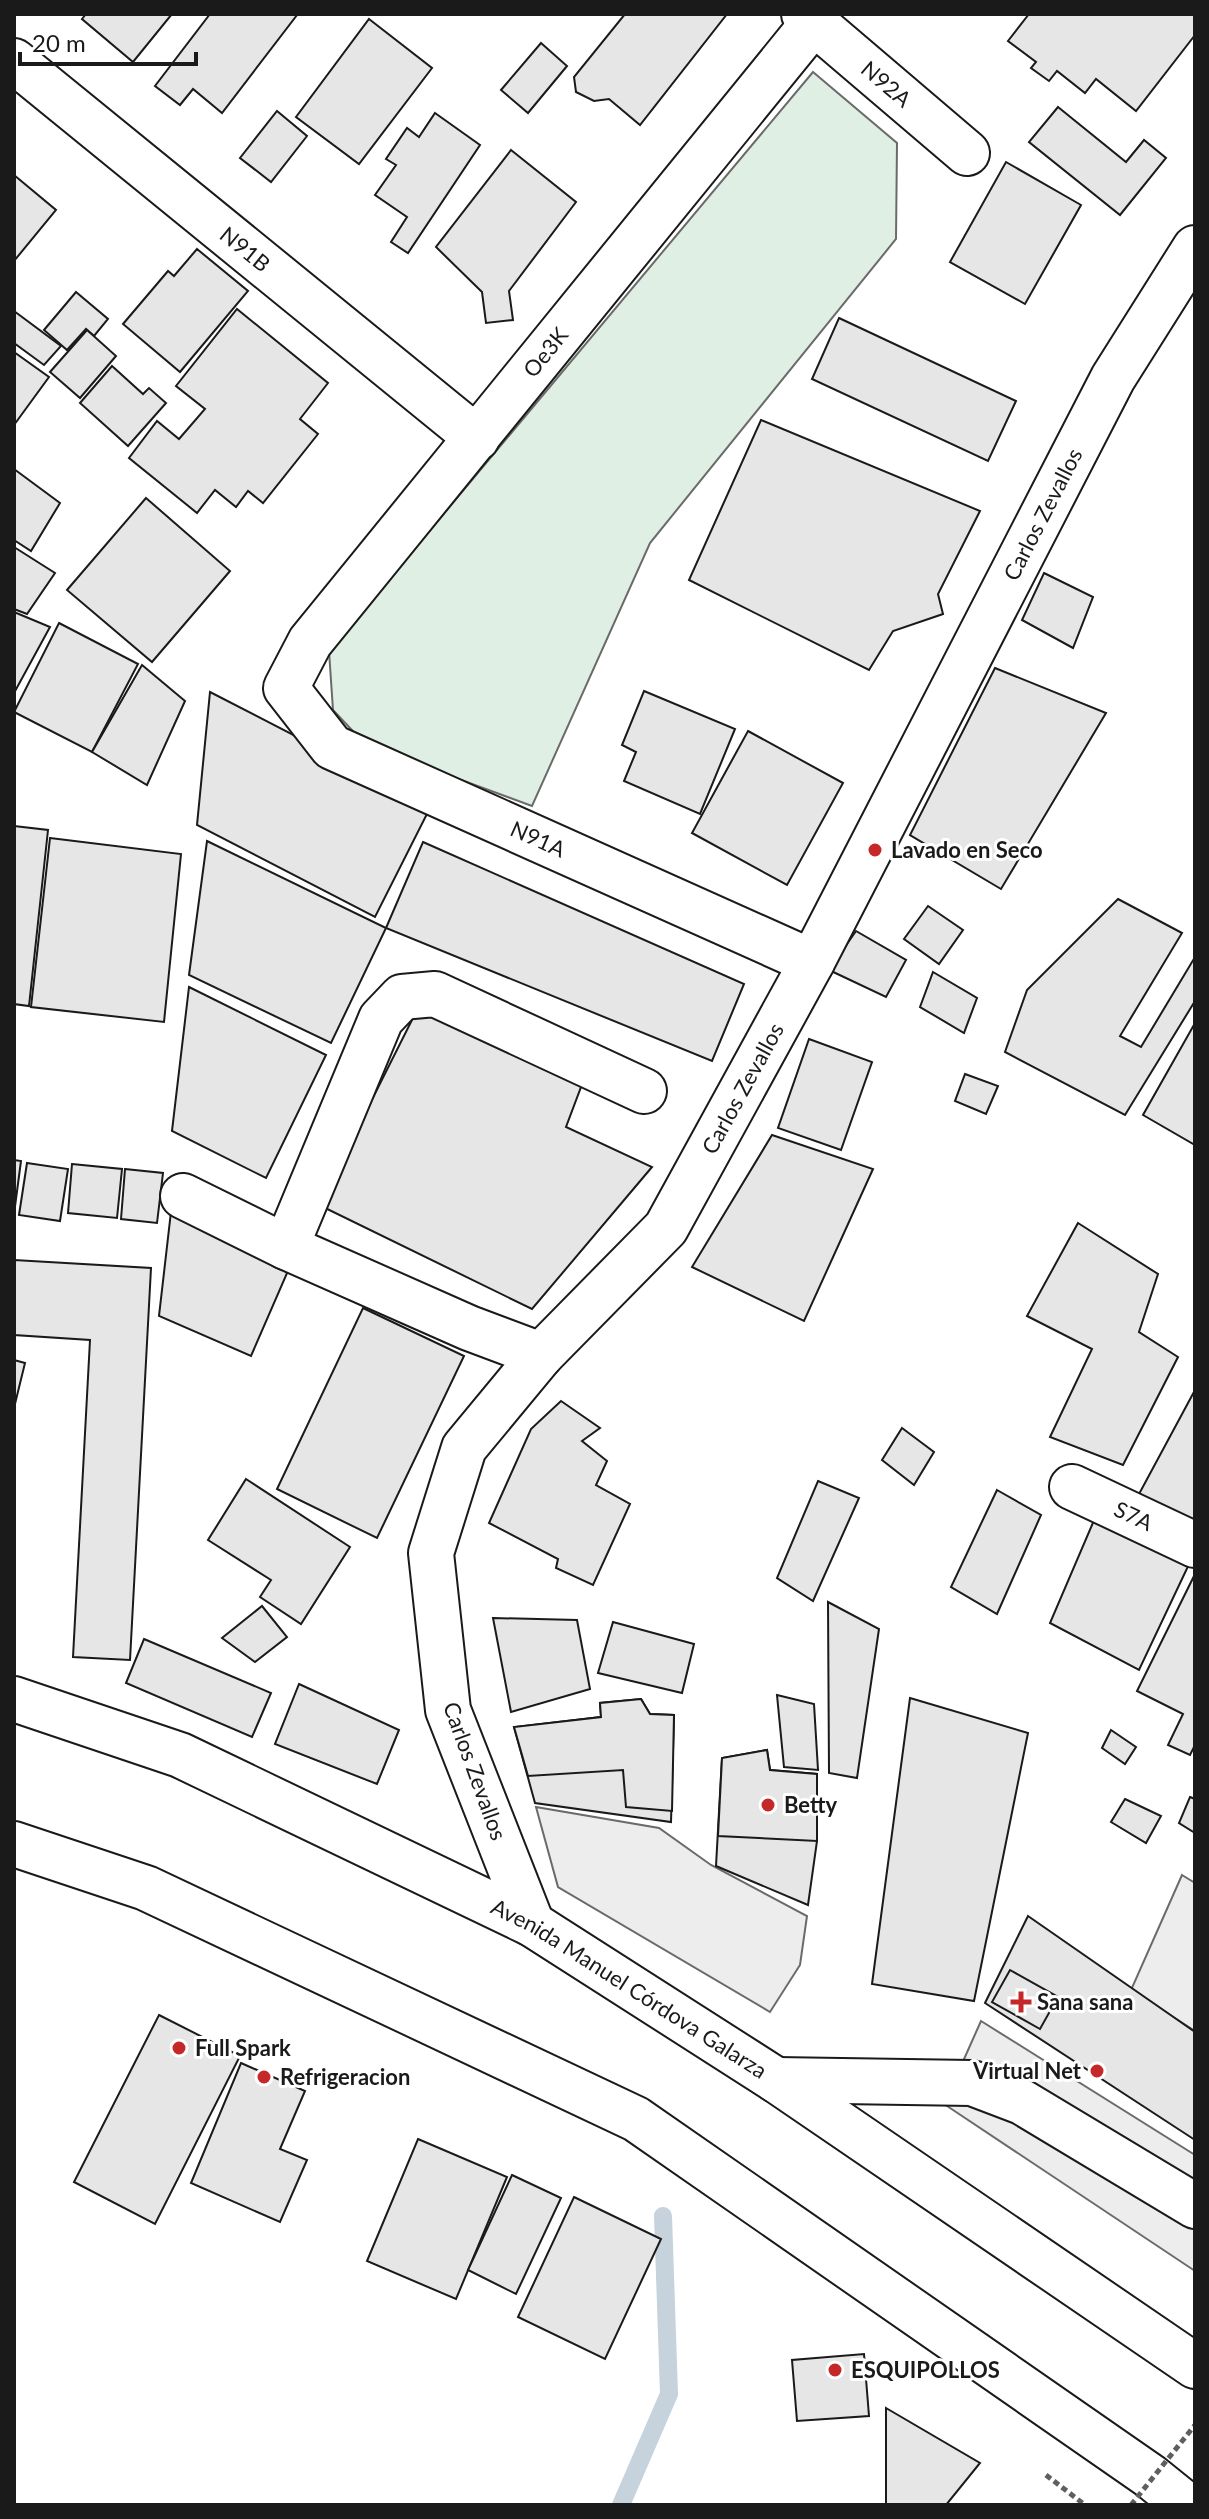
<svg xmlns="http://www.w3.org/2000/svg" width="1209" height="2519" font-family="Lato,sans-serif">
  <rect width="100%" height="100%" fill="#fff"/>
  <polygon fill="#e0efe3" stroke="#6a6a6a" stroke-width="2" points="813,72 897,143 896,239 650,543 532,806 366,745 333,710 329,651"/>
  <g fill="#ededed" stroke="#6a6a6a" stroke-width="2">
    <polygon points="536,1807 659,1828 711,1865 807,1916 800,1965 770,2012 558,1887"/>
    <polygon points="1182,1875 1195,1883 1195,2031 1131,1990"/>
    <polygon points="981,2021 1195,2155 1195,2271 944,2104"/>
  </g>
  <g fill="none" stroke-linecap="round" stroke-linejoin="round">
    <polyline stroke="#c6d2dc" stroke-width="18" points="621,2505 669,2394 663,2216"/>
  </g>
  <g fill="#e6e6e6" stroke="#1a1a1a" stroke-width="2">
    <polygon points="86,14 172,14 133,62 82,19"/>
    <polygon points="210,14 297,15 222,113 193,89 180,105 155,86"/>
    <polygon points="625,14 727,14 640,125 609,99 594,101 576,92 574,77"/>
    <polygon points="1029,14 1195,14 1195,35 1136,111 1096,79 1085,93 1057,71 1049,81 1031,68 1036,62 1008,41"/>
    <polygon points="369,19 432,68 359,164 296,117"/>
    <polygon points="541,43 567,66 528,113 501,90"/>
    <polygon points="1058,107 1126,162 1144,140 1166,158 1120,215 1029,142"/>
    <polygon points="277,111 307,136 271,182 240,158"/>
    <polygon points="435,113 480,145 408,253 391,242 407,217 375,195 396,165 386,159 407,128 419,137"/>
    <polygon points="511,150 576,202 509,291 513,320 486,323 482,292 436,247"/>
    <polygon points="1006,162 1081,205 1025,304 950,262"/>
    <polygon points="14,175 56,210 14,261"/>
    <polygon points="197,249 248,291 180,372 123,324 168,271 174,276"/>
    <polygon points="76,292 108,319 94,336 86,329 67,350 44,330"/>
    <polygon points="237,309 328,383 300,419 318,434 263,503 248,491 236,507 215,490 197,513 129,458 157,421 179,439 205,409 176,386"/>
    <polygon points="14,311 61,346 44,365 14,343"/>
    <polygon points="839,318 1016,401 988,461 812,379"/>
    <polygon points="87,330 116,356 80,398 50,372"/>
    <polygon points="14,352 49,377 14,425"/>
    <polygon points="112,366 143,394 149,388 166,403 128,446 80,403"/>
    <polygon points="761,420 980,511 938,594 943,614 893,631 869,670 689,580"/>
    <polygon points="14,469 60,503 31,551 14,540"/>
    <polygon points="146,498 230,571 152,662 67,590"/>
    <polygon points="14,547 55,573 27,614 14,609"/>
    <polygon points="1044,573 1093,597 1073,648 1022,620"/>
    <polygon points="14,612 50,627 14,693"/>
    <polygon points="59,623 138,664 92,752 14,712"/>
    <polygon points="142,665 185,701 147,785 92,752"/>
    <polygon points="995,668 1106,713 1001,889 910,835"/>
    <polygon points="644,691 735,729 700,814 624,781 636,752 622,745"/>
    <polygon points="210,692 431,806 375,917 197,825"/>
    <polygon points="748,731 843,783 787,885 692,833"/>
    <polygon points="14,826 48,830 29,1006 14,1004"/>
    <polygon points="50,838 181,854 164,1022 31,1007"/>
    <polygon points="207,841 386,928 331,1043 189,975"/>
    <polygon points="423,842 744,984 712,1061 386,928"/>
    <polygon points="1118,899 1182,933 1120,1036 1141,1047 1195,957 1195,1001 1125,1115 1005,1052 1027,990"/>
    <polygon points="928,906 963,930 939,964 904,939"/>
    <polygon points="856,931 906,960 886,997 829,970"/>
    <polygon points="933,972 977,998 964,1033 920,1007"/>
    <polygon points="189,987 326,1055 266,1178 172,1131"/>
    <polygon points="420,1004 584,1079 566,1127 652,1167 532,1309 319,1205"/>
    <polygon points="1195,1023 1195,1145 1143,1115"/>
    <polygon points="809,1039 872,1062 841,1150 778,1128"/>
    <polygon points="965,1074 998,1086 986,1114 955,1101"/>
    <polygon points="772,1135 873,1169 804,1321 692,1267"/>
    <polygon points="14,1160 21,1161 14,1214"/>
    <polygon points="27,1163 68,1169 60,1221 19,1215"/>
    <polygon points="72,1164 122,1169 117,1218 68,1213"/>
    <polygon points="125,1169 163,1173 157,1223 121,1219"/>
    <polygon points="172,1203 294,1257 251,1356 159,1316"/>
    <polygon points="1078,1223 1158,1274 1139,1332 1178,1357 1123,1465 1050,1437 1092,1349 1027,1316"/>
    <polygon points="14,1260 151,1268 130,1660 73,1657 90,1340 14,1335"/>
    <polygon points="363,1308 464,1356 377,1538 277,1489"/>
    <polygon points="14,1360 25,1363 14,1408"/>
    <polygon points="1195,1390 1195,1522 1139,1494"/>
    <polygon points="561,1401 600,1428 582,1441 607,1461 596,1485 630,1504 593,1585 556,1568 558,1559 489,1523 531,1429"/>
    <polygon points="902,1428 934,1452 914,1485 882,1460"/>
    <polygon points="246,1479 350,1547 301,1624 260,1597 271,1580 208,1540"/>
    <polygon points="818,1481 859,1498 813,1601 777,1578"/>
    <polygon points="997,1490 1041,1515 997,1614 951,1587"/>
    <polygon points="1095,1518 1191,1560 1139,1670 1050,1623"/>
    <polygon points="1195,1574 1195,1745 1190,1755 1168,1745 1183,1714 1137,1691"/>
    <polygon points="828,1602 879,1629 857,1778 829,1773"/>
    <polygon points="262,1606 287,1637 255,1662 222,1638"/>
    <polygon points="493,1618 577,1620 590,1689 511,1712"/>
    <polygon points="613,1622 694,1644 682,1693 598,1673"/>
    <polygon points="144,1639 271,1693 252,1737 126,1683"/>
    <polygon points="299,1684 399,1730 377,1784 275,1744"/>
    <polygon points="777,1695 814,1704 818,1770 784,1767"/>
    <polygon points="910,1698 1028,1733 974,2001 872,1984"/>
    <polygon points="641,1699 650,1714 674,1715 671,1822 535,1803 514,1727 601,1717 600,1703"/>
    <polygon points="641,1699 650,1714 674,1715 672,1811 626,1807 623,1770 528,1776 514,1727 601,1717 600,1703"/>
    <polygon points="1111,1730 1136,1747 1125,1764 1102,1748"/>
    <polygon points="767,1750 770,1770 817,1774 817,1841 808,1905 716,1866 722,1758"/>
    <polygon points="767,1750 770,1770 817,1774 817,1841 718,1836 722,1758"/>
    <polygon points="1190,1797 1195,1799 1195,1833 1179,1823"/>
    <polygon points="1125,1799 1161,1816 1146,1843 1111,1822"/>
    <polygon points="1028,1916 1195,2032 1195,2140 985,2003"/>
    <polygon points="1010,1970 1058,1997 1040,2029 992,2002"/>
    <polygon points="159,2015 240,2056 155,2224 74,2182"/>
    <polygon points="241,2063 305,2091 280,2149 307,2160 280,2222 191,2183"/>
    <polygon points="418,2139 507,2177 456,2299 367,2261"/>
    <polygon points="512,2175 561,2198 516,2294 468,2270"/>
    <polygon points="574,2197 661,2239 605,2359 518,2317"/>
    <polygon points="864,2354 869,2416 797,2421 792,2360"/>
    <polygon points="886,2408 980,2463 946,2505 886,2505"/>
  </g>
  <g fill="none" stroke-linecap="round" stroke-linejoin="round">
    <g stroke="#1a1a1a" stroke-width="48">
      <g id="minor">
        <path id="s1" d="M 804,14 L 967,153"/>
        <path id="s2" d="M 14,61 L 477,438"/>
        <path id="s3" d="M 812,962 L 332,747 L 286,688 L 310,642 L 814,22"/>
        <polyline points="183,1196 286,1247"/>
        <polyline points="541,1355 469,1328 286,1247 381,1019 402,997 435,994 644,1091"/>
        <path id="s4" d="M 1072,1487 L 1195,1545"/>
        <path id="s5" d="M 532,1924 L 448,1710 L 431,1553 L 464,1448 L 541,1355 L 666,1228 L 812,962 L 1113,378 L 1195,248"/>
        <polyline points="776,2080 972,2083 1022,2102 1195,2206"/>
      </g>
    </g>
    <g stroke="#1a1a1a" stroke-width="48">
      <g id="major">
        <path id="s6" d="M 14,1699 L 180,1755 L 532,1924 L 776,2080 L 1195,2366"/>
        <polyline points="14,1844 146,1888 636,2119 1150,2476 1186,2505"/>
      </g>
    </g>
    <polyline stroke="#5f5f5f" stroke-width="5" stroke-dasharray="6 4" stroke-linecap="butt" points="1046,2475 1085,2505"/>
    <use href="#minor" stroke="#fff" stroke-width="44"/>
    <use href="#major" stroke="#fff" stroke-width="44"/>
    <polyline stroke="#5f5f5f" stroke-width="5" stroke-dasharray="6 4" stroke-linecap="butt" points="1131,2505 1195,2425"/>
  </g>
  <g fill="#c62828" stroke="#fff" stroke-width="3">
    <circle cx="875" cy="850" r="8"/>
    <circle cx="768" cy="1805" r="8"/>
    <path d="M1017 1990h8v8h8v8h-8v8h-8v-8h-8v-8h8z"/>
    <circle cx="179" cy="2048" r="8"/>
    <circle cx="1097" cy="2071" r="8"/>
    <circle cx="264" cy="2077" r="8"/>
    <circle cx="835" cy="2370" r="8"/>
  </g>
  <g text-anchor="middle" stroke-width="6" stroke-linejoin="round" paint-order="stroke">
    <g font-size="22" fill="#1a1a1a" stroke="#fff">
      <text dy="8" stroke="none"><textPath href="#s1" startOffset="108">N92A</textPath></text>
      <text dy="8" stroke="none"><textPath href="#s2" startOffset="298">N91B</textPath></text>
      <text dy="8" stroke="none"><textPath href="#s3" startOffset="1026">Oe3K</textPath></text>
      <text dy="8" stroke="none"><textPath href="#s5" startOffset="1604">Carlos Zevallos</textPath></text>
      <text transform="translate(538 839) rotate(24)" y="8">N91A</text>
      <text dy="8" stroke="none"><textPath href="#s5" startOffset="956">Carlos Zevallos</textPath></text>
      <text dy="8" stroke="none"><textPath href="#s4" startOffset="68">S7A</textPath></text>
      <text transform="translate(475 1771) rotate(70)" y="8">Carlos Zevallos</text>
      <text dy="8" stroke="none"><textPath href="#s6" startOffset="682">Avenida Manuel Córdova Galarza</textPath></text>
    </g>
    <g font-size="22" font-weight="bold" fill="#1a1a1a" stroke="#fff" text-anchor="start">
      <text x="891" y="858">Lavado en Seco</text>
      <text x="784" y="1813">Betty</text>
      <text x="1037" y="2010">Sana sana</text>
      <text x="195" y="2056">Full Spark</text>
      <text x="1081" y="2079" text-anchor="end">Virtual Net</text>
      <text x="280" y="2085">Refrigeracion</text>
      <text x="851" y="2378">ESQUIPOLLOS</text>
    </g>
  </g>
  <rect width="1209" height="2519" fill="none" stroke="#1a1a1a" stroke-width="32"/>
  <path d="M20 52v12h176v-12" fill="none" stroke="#1a1a1a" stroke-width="4"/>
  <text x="32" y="52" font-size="24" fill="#1a1a1a" stroke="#ffffff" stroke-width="6" paint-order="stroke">20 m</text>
</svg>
